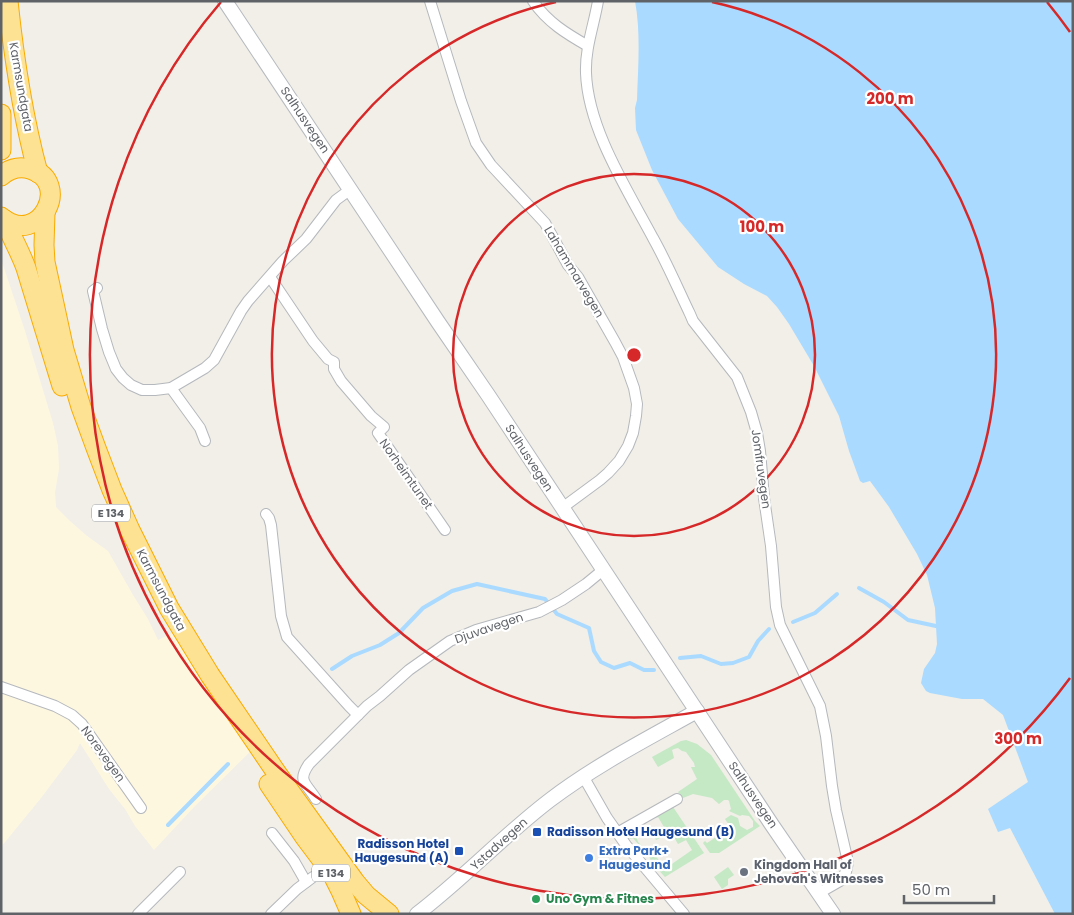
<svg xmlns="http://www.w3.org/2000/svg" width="1074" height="915" font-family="Poppins,sans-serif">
  <rect width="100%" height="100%" fill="#f1efe8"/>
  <polygon fill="#fef7e0" points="1,259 25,331 53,423 58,446 59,469 55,492 56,507 70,521 87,536 108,551 133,595 148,619 158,640 183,628 263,739 194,807 154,850 135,826 125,809 109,789 80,743 77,750 41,798 1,847"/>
  <g fill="#c5e8c5">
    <polygon points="686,740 697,744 711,755 755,821 760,826 719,853 710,853 703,843 705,841 707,843 727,830 729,825 725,819 731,815 738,818 740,826 747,830 753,827 753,821 749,816 742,815 740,816 729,811 731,809 729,801 728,800 724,800 719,804 712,798 693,794 683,798 678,792 697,779 691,767 695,767 694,763 686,752 682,751 678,748 674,749 672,750 674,758 658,767 652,757 681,741"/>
    <polygon points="673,807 704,853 665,877 652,863 650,858 633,838 630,839 627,835 630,833 636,836 638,842 643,847 648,846 651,849 662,865 669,866 692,850 686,840 678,844 671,832 656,840 653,834 664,827 658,817 657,818 656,816"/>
    <polygon points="728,867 734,875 728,879 728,885 722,889 714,877"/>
  </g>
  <path fill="#aadaff" d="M 635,1 L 1073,1 L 1073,914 L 1066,914 L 1065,913 L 1055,914 L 1010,828 L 998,832 L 988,809 L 1028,782 L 1003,715 L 983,699 L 962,699 L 930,693 L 926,691 L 921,683 L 924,669 L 935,653 L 937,644 L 935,608 L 927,575 L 917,554 L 889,507 L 870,481 L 863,483 L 860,481 L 849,451 L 839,416 L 814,366 L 789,324 L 777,307 L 767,296 L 744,284 L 718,267 L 678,219 L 652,170 L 636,130 L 635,108 L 637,100 C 638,68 641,33 635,1 Z"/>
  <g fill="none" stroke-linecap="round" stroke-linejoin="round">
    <g stroke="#aadaff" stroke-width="4">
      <polyline points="859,588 884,602 908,620 936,626"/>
      <polyline points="793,622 815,613 837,594"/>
      <polyline points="680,658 701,656 721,664 733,663 749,657 758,641 769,629"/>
      <polyline points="332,669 352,656 380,645 399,633 423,608 452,591 477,584 545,599 557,614 589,628 594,651 601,662 614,668 630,663 644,670 654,670"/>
      <polyline points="168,825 228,764"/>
    </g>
    <g stroke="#b5b8bc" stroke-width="12">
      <g id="street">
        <polyline points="430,1 461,101 476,143 491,165 545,223 568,265 578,277 615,342 623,357 634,388 637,404 636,416 633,433 628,446 619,461 608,473 600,480 562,508"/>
        <path d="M 533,1 C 547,22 567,34 588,46"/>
        <path d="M 598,1 C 594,25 585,48 586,73 C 588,129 627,189 653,238 C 667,263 678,289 690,314 L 693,321 L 737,377 L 751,412 L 757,433 L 760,451 L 764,498 L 771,546 L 776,607 L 780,625 L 820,706 L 826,736 L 832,786 L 836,810 L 848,862 L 846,872 L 840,881 L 819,893"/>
        <polyline points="270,277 313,341 328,359 334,362 334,369 341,381 371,416 384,427 378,433 445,530"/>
        <polyline points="97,288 93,291 102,329 109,352 116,369 123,378 131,385 142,390 155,390 171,388 205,368 214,360 241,311 248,301 283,261 306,239 336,200 351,189"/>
        <polyline points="171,388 200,428 205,441"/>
        <polyline points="266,514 269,518 271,525 281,616 287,637 349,706 358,715"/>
        <polyline points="1,687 55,706 72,715 82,724 141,808"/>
        <polyline points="583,776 607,818 626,845 684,914"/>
        <path d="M 316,799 C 306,783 297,781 309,764 L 367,706 L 380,696 L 409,670 L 450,641 L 476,630 L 539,612 L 562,600 L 586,584 L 603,570"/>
        <polyline points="272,833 294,861 306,882"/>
        <polyline points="617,833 677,799"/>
        <polyline points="138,914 180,872"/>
        <polyline points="271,914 297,889 313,877"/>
      </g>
    </g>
    <g stroke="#b6babf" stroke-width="16">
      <g id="secondary">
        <polyline points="225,1 438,322 488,395 772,825 833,914"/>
        <path d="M 417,914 C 464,878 504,835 550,800 C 596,765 647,739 697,711"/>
      </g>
    </g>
    <g stroke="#f9ab00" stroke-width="21">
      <g id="highway">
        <path d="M 8,1 C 14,59 23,117 38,173"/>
        <polyline points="1,114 1,150"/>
        <path d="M 1,176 C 9,169 19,166 30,169 C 73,181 40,249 1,217"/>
        <polyline points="45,213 44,245 45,262 64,350 81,407 96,448 112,490 130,530 169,608 210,675 278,775 355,882 366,895 389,914"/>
        <path d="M 5,220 C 11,237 20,251 26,268 L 62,386"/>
        <polyline points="269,784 304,836 322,860 334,877 341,891 351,914"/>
      </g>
    </g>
    <use href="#street" stroke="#fff" stroke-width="10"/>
    <use href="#secondary" stroke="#fff" stroke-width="14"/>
    <use href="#highway" stroke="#fde293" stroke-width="19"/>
  </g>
  <g fill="none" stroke="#d62828" stroke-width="2.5">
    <circle cx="634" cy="355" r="181"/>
    <path d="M712 2A362 362 0 1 1 556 2"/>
    <path d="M1070 678A543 543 0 1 1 221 2M1047 2A543 543 0 0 1 1070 32"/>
  </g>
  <g fill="#1a4fb4" stroke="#fff" stroke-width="2">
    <rect x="532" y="827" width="10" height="10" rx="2.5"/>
    <rect x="454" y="846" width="10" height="10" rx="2.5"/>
  </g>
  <circle fill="#3f7fe0" stroke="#fff" stroke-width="2" cx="589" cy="858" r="5"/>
  <circle fill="#6b7280" stroke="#fff" stroke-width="2" cx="744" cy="872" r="5"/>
  <circle fill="#2e9e5b" stroke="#fff" stroke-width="2" cx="536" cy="899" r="5"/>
  <g text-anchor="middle" stroke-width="4.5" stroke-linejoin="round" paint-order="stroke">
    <g fill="#fff" stroke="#8f9295" stroke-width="1">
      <rect x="92" y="504.5" width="38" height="17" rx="4"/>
      <rect x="312" y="864.5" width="38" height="17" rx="4"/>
    </g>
    <g font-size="11" font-weight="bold" fill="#5f6368">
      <text x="111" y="517">E 134</text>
      <text x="331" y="877">E 134</text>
    </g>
    <g font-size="12" fill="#5f6368" stroke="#fff">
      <text transform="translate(21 87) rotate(80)" y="4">Karmsundgata</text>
      <text transform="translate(305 120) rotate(56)" y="4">Salhusvegen</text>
      <text transform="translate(574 272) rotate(59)" y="4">Lahammarvegen</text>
      <text transform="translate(529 458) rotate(57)" y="4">Salhusvegen</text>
      <text transform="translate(761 469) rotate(82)" y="4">Jomfruvegen</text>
      <text transform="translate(406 474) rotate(55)" y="4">Norheimtunet</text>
      <text transform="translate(161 590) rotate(62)" y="4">Karmsundgata</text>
      <text transform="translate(489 628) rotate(-19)" y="4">Djuvavegen</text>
      <text transform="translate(103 754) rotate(54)" y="4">Norevegen</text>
      <text transform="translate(753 795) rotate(56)" y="4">Salhusvegen</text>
      <text transform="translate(499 844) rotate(-42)" y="4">Ystadvegen</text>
    </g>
    <g font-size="12" font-weight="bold" fill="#164399" stroke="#fff" text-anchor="start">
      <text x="547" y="836">Radisson Hotel Haugesund (B)</text>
      <text x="449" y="848" text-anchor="end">Radisson Hotel<tspan x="449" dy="14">Haugesund (A)</tspan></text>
    </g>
    <g font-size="12" font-weight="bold" fill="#366cbe" stroke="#fff" text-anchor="start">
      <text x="599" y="855">Extra Park+<tspan x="599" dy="14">Haugesund</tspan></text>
    </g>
    <g font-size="12" font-weight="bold" fill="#5b616d" stroke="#fff" text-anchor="start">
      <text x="754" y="869">Kingdom Hall of<tspan x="754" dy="14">Jehovah's Witnesses</tspan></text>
    </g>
    <g font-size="12" font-weight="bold" fill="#27864d" stroke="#fff" text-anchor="start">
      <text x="546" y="903">Uno Gym &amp; Fitnes</text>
    </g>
  </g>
  <circle cx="634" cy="355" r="8" fill="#d62828" stroke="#fff" stroke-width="2.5"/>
  <g font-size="15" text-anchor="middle" font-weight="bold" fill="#d62828" stroke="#fff" stroke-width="4.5" stroke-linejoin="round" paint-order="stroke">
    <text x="890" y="104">200 m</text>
    <text x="762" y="232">100 m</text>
    <text x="1018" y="744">300 m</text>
  </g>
  <rect width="1074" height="915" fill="none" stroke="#5f6368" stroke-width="5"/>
  <path d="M904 895v8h90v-8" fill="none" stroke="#5f6368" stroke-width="2.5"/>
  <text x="912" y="895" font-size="15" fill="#5f6368" stroke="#ffffff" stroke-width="4" paint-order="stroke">50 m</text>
</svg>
